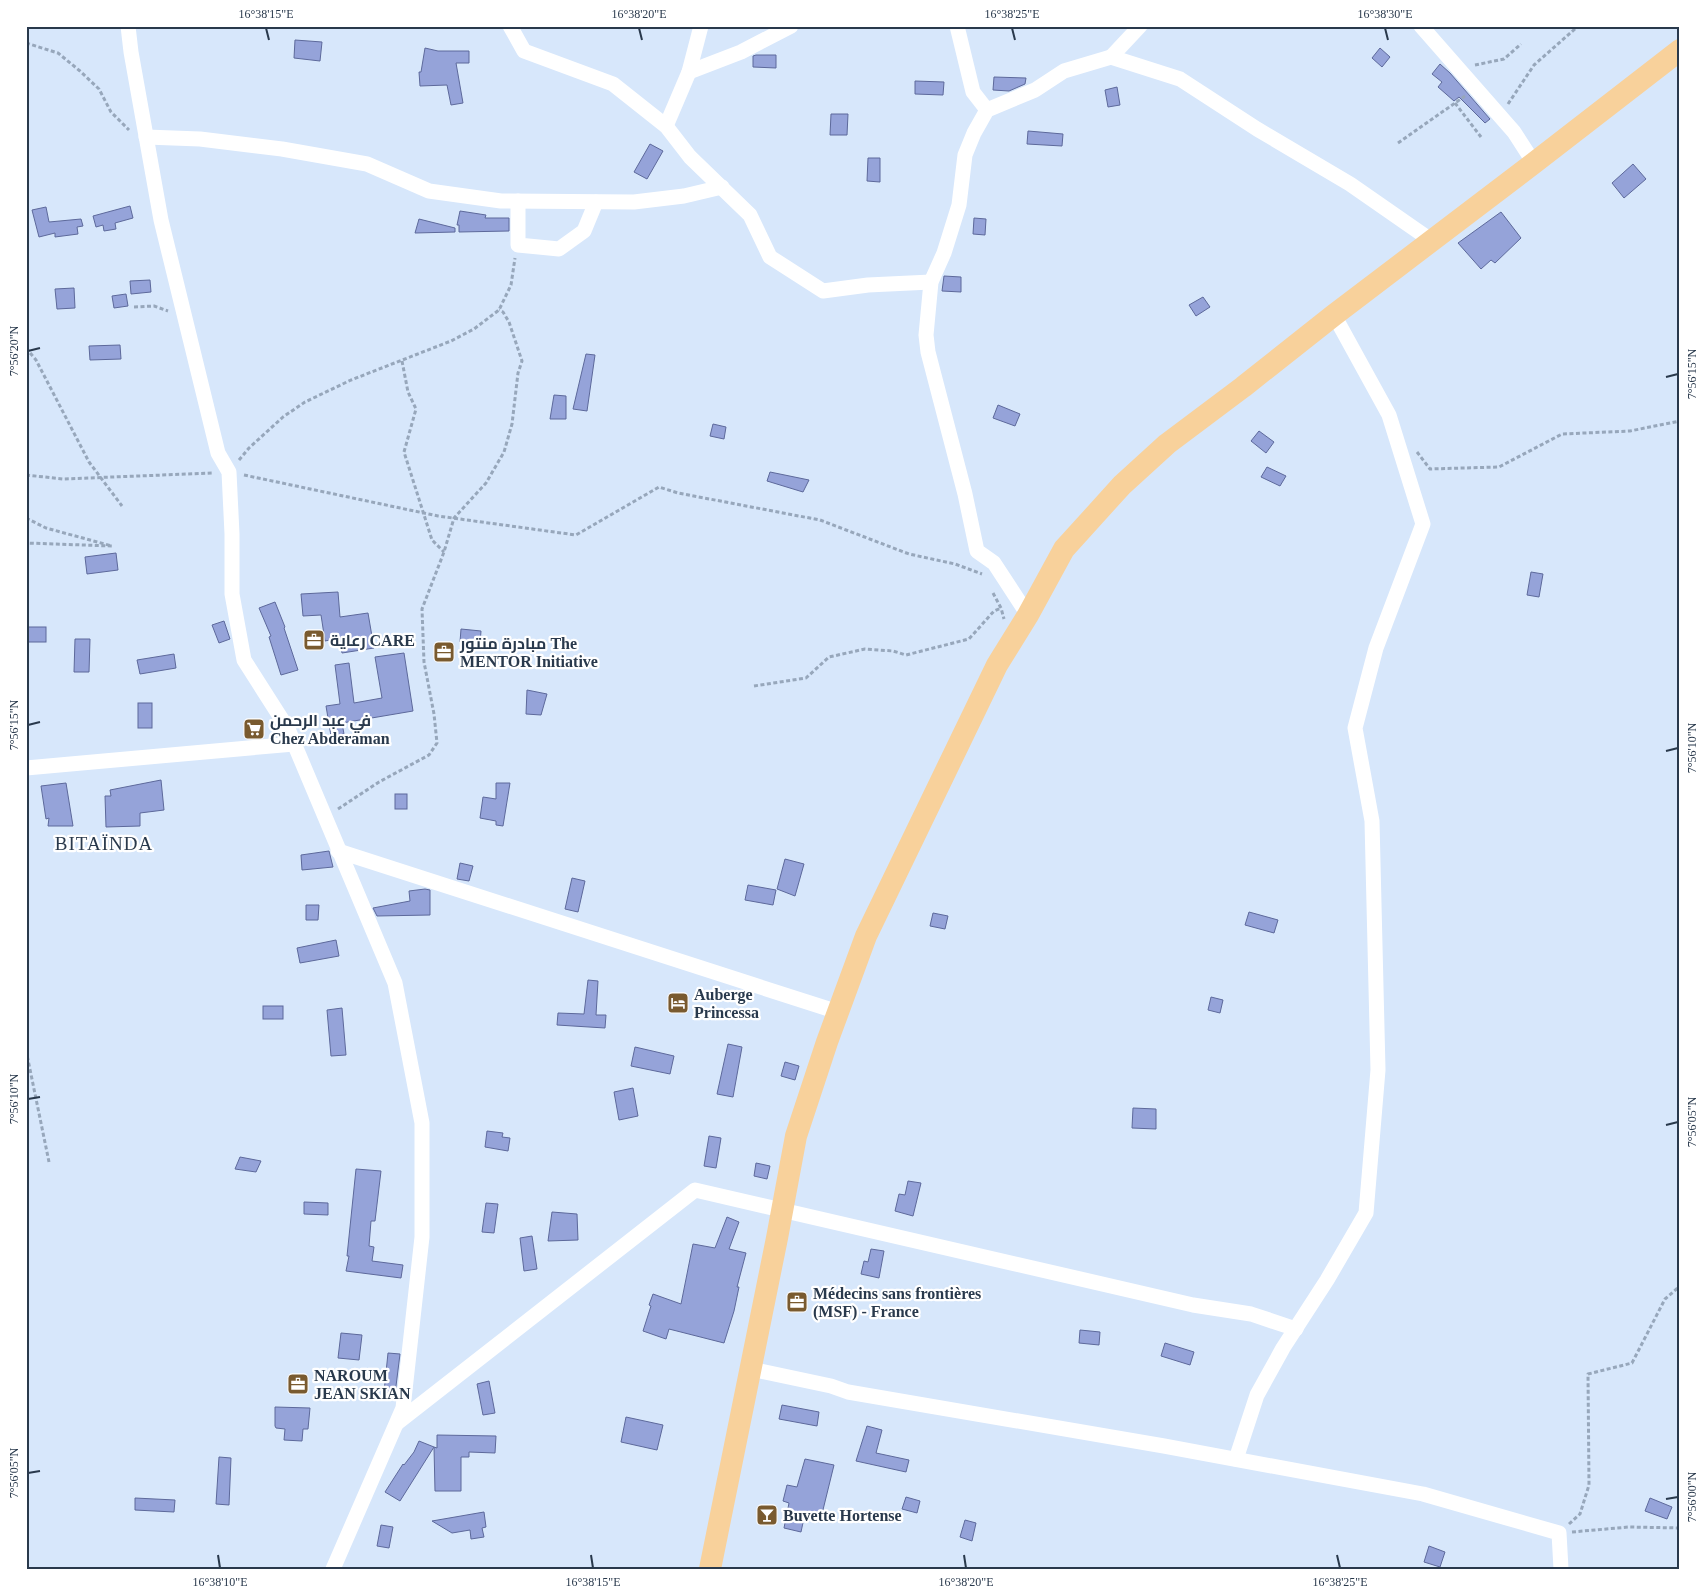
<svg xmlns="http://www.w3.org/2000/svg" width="1706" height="1595" font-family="'Times New Roman',Cairo,serif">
  <rect width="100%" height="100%" fill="#d7e7fb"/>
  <g fill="#95a3d9" stroke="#5d699b">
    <polygon points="295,40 322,42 320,61 294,58"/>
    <polygon points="425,48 438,51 469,51 469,63 456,63 463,103 451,105 447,85 420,86 419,72 421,72"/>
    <polygon points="1380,48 1390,57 1382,67 1372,58"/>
    <polygon points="756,55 776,55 776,68 753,67 753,56"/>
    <polygon points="1440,64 1450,73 1490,119 1485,123 1459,97 1454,101 1438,87 1442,82 1432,74"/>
    <polygon points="994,77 1026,78 1025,84 1009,91 993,90"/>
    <polygon points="915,81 944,82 943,95 915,94"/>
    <polygon points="1117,87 1120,105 1108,107 1105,90"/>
    <polygon points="831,114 848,114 847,135 830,135"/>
    <polygon points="1028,131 1063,134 1062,146 1027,144"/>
    <polygon points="650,144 663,151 647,179 634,172"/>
    <polygon points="868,158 880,158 880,182 867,181"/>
    <polygon points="1633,164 1646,179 1624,198 1612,183"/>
    <polygon points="130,206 133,218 115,223 116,229 104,231 103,225 96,227 93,216"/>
    <polygon points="46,207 49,222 81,219 83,226 77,227 78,234 55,237 55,233 39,237 32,210"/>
    <polygon points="460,211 486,215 485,218 509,218 509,231 459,232 459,225 457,225"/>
    <polygon points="1501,212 1521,238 1495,263 1491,260 1481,269 1458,243"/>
    <polygon points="974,218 986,219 985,235 973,234"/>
    <polygon points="419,219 455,228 455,232 415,233"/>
    <polygon points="944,276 961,277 961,292 942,291"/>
    <polygon points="150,280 151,292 131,294 130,281"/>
    <polygon points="74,288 75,308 57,309 55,289"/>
    <polygon points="126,294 128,306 114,308 112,296"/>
    <polygon points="1203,297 1210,307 1196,316 1189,305"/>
    <polygon points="120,345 121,359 90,360 89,346"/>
    <polygon points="586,354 595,355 587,411 573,409"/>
    <polygon points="554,395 566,396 566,419 550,419"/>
    <polygon points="998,405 1020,414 1015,426 993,418"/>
    <polygon points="713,424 726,427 724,439 710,436"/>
    <polygon points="1259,431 1274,442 1266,453 1251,441"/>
    <polygon points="1267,467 1286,476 1280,486 1261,477"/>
    <polygon points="770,472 809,480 803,492 767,481"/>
    <polygon points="116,553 118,570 87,574 85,557"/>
    <polygon points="1531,572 1543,574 1539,597 1527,595"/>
    <polygon points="338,592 340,617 368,613 374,648 342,653 339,638 325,641 321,615 303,616 301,594"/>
    <polygon points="275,602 285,627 284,628 298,670 281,675 269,637 271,636 259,608"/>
    <polygon points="224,621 230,639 219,643 212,625"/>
    <rect x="26" y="627" width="20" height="15"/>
    <polygon points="461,629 481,631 480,644 460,642"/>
    <polygon points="75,639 90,639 89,672 74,672"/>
    <polygon points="404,653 413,711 342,723 344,734 331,736 326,706 340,704 335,665 349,663 354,703 382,698 375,657"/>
    <polygon points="174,654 176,668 140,674 137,660"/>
    <polygon points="527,690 547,694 541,715 526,714"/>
    <rect x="138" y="703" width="14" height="25"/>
    <polygon points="161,780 164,810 140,813 140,826 106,827 105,796 111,796 110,790"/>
    <polygon points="66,783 73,826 48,826 49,818 46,819 41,786"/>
    <polygon points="496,783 510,783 503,826 496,825 496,821 480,818 483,797 496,799"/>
    <rect x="395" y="794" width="12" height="15"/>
    <polygon points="329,851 333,867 302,870 301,855"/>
    <polygon points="785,859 804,864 795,896 777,889"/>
    <polygon points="460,863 473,866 469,881 457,879"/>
    <polygon points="572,878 585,881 578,912 565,909"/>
    <polygon points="748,885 776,890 773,905 745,900"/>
    <polygon points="425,889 430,890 430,915 377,916 373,908 410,901 409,891"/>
    <polygon points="306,905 319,905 318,920 306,920"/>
    <polygon points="1249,912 1278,920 1274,933 1245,925"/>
    <polygon points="933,913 948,916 945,929 930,926"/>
    <polygon points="336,940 339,956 300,963 297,948"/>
    <polygon points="588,980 598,981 596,1015 606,1015 605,1028 557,1025 558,1013 584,1014"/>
    <polygon points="1211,997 1223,1000 1220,1013 1208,1010"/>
    <rect x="263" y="1006" width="20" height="13"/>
    <polygon points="342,1008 346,1055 331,1056 327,1010"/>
    <polygon points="728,1044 742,1047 733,1097 717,1094"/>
    <polygon points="635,1047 674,1056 670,1074 631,1066"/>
    <polygon points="785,1062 799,1066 795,1080 781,1076"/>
    <polygon points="633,1088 638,1116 619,1120 614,1092"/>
    <polygon points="1133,1108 1156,1109 1156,1129 1132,1128"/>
    <polygon points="487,1131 503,1133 502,1137 510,1138 508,1151 485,1147"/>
    <polygon points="709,1136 721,1138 716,1168 704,1166"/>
    <polygon points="240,1157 261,1161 256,1172 235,1169"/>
    <polygon points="756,1163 770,1166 767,1179 754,1176"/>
    <polygon points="356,1169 381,1171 375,1221 371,1221 369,1246 374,1247 372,1261 403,1265 401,1278 346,1271 349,1256 347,1256"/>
    <polygon points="908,1181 921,1183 913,1216 895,1211 899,1194 905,1195"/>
    <polygon points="304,1202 328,1203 328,1215 304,1214"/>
    <polygon points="486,1203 498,1204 494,1233 482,1232"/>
    <polygon points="552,1212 577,1214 578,1240 548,1241"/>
    <polygon points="727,1217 739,1222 729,1249 746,1253 737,1287 739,1287 734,1311 724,1343 669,1329 666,1339 643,1331 651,1306 649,1305 653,1294 681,1304 693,1244 715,1248"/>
    <polygon points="532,1236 537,1269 524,1271 520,1238"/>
    <polygon points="871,1249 884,1251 879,1278 861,1274 864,1261 868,1262"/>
    <polygon points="1080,1330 1100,1332 1099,1345 1079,1343"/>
    <polygon points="341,1333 362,1335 359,1360 338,1358"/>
    <polygon points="1165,1343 1194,1352 1190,1365 1161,1356"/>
    <polygon points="388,1353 400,1354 395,1394 384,1392"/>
    <polygon points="489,1381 495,1413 483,1415 477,1384"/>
    <polygon points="782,1405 819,1412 817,1426 779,1419"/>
    <polygon points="275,1407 310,1408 308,1429 303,1429 302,1441 284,1440 285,1429 276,1428 275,1426"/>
    <polygon points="626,1417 663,1425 657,1450 621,1442"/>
    <polygon points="867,1426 882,1430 876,1453 909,1460 906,1472 856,1461"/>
    <polygon points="437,1435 496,1436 495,1453 469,1452 469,1457 461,1457 461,1491 435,1491 434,1447 437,1448"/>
    <polygon points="419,1441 434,1447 400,1501 385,1492 403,1464 404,1465 414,1452"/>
    <polygon points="219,1457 231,1458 229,1505 216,1504"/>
    <polygon points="805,1459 834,1465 820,1522 804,1518 801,1532 784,1528 789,1503 783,1501 787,1485 797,1487"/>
    <polygon points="906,1497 920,1501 917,1513 902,1509"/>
    <polygon points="135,1498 175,1500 174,1512 135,1510"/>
    <polygon points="1650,1498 1672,1507 1667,1519 1645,1511"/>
    <polygon points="484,1512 486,1527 482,1528 484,1537 471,1539 470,1530 452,1533 432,1521"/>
    <polygon points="965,1520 976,1523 972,1541 960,1537"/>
    <polygon points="381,1525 393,1527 389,1548 377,1546"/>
    <polygon points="1429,1546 1445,1552 1440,1567 1424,1562"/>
  </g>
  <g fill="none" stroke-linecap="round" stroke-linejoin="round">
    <g stroke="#97a7bb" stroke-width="3" stroke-dasharray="4 2.5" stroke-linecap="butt">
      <polyline points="26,43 58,53 80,71 99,89 111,112 129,130"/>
      <polyline points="1475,65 1504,59 1521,44"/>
      <polyline points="1455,103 1481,137"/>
      <polyline points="1508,104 1534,65 1576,28 1575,26"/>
      <polyline points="1398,143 1465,96"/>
      <polyline points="134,307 154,306 168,311"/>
      <polyline points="26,348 36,360 89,462 122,506"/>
      <polyline points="402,361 408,392 416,409 404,452 432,540 444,552"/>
      <polyline points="1417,452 1430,469 1499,467 1562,434 1630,431 1680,421"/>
      <polyline points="239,460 249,448 283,417 305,402 351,380 451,341 474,329 499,310 511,285 515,258"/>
      <polyline points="26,475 63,479 213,473"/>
      <polyline points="244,475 438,516 576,535 659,487 678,493 820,520 909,554 955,564 982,574"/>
      <polyline points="26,518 46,528 112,546 26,543"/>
      <polyline points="993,593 1001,608 1004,619"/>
      <polyline points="754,686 806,678 829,657 865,649 893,651 906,655 969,639 994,611 1001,608"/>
      <polyline points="338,809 379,782 429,755 437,743 434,714 424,662 422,609 444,552 454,518 486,483 504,452 512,424 518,373 522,361 509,322 503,312 499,310"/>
      <polyline points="26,1050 49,1162"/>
      <polyline points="1569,1524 1580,1514 1589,1485 1588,1374 1632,1363 1665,1299 1680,1286"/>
      <polyline points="1572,1532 1629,1527 1680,1528"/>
    </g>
    <g stroke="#fff" stroke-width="15">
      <polyline points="128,26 131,52 161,220 218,453 229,472 232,534 232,594 244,660 288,729 395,983 422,1123 422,1237 403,1408 333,1569"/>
      <polyline points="510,26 524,51 613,84 666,126 690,157 750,215 770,257 823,291 868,285 931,282"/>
      <polyline points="957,26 973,92 987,110"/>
      <polyline points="1421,26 1514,132 1534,163"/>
      <polyline points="1111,57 1140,26"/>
      <polyline points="689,72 741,52 791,26"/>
      <polyline points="666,126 689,72 701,26"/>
      <polyline points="146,137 200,139 282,149 367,164 429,191 501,201 634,202 684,196 722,187"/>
      <polyline points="518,201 518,245 559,249 584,231 596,202"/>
      <polyline points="1028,615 994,563 977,551 965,494 928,352 926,335 931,282 944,253 959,205 965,155 974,133 987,110 1035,90 1064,71 1111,57 1180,79 1257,129 1350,184 1432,241"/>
      <polyline points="26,768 294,744"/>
      <polyline points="338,851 838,1012"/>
      <polyline points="751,1369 831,1386 848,1392 1164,1446 1423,1494 1559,1533 1561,1569"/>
      <polyline points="397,1423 695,1190 1193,1305 1251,1314 1296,1329"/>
      <polyline points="1236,1459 1257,1395 1283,1348 1327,1280 1366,1213 1378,1070 1372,821 1355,728 1376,648 1423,524 1389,415 1334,315"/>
    </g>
    <polyline stroke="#f8d19b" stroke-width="22" points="710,1569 777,1238 796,1136 827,1042 866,936 997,665 1028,615 1064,549 1122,485 1167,444 1243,387 1334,315 1534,163 1680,50"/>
  </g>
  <path fill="none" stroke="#29394c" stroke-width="2" d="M 266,28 L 269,40M 639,28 L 642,40M 1012,28 L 1015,40M 1385,28 L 1388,40M 28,351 L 40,348M 1666,377 L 1678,374M 28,725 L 40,722M 1666,751 L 1678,748M 28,1099 L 40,1097M 1666,1125 L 1678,1122M 28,1473 L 40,1471M 1666,1499 L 1678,1497M 218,1555 L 220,1568M 591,1555 L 593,1568M 964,1555 L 966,1568M 1337,1555 L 1340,1568"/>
  <defs>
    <g id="office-square" transform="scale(1.125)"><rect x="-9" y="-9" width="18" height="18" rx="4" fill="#795a2f" stroke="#fff"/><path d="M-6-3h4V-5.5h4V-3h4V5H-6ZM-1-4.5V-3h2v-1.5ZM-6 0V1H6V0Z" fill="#fff"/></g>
    <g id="supermarket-square" transform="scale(1.125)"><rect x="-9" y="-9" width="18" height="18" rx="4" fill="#795a2f" stroke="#fff"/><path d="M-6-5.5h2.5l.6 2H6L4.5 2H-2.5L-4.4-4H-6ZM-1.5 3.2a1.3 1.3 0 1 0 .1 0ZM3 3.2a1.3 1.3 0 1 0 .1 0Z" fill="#fff"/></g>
    <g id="hotel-square" transform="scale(1.125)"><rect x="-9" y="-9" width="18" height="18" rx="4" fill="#795a2f" stroke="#fff"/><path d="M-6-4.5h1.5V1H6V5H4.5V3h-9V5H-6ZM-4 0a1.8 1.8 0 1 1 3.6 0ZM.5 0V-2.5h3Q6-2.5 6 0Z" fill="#fff"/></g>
    <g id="bar-square" transform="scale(1.125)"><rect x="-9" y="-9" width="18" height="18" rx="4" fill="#795a2f" stroke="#fff"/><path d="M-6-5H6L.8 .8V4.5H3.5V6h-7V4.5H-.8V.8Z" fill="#fff"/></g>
  </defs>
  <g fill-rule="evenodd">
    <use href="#office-square" x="314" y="640"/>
    <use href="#office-square" x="444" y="652"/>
    <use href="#supermarket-square" x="254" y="729"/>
    <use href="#hotel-square" x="678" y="1003"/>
    <use href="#office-square" x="797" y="1302"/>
    <use href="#office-square" x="298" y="1384"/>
    <use href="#bar-square" x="767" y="1515"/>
  </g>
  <g text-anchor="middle" stroke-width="4.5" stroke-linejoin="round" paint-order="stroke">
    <g font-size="16" font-weight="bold" fill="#29394c" stroke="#fff" text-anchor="start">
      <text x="330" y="646">رعاية CARE</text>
      <text x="460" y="649">مبادرة منتور The<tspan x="460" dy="18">MENTOR Initiative</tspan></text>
      <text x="270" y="726">في عبد الرحمن<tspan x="270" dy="18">Chez Abderaman</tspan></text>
      <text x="694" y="1000">Auberge<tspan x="694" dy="18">Princessa</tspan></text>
      <text x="813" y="1299">Médecins sans frontières<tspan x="813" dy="18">(MSF) - France</tspan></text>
      <text x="314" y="1381">NAROUM<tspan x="314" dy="18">JEAN SKIAN</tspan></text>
      <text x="783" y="1521">Buvette Hortense</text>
    </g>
    <g font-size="19" letter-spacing="1" fill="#29394c" stroke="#fff">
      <text x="104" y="850">BITAÏNDA</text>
    </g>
  </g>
  <rect width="1706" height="1595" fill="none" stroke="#ffffff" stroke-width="55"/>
  <rect x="28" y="28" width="1650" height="1540" fill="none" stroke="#29394c" stroke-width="2"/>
  <g font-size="12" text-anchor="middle" fill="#29394c">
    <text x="266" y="18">16°38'15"E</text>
    <text x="639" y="18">16°38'20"E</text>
    <text x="1012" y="18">16°38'25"E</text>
    <text x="1385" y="18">16°38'30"E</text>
    <text transform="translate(14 351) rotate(-90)" y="4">7°56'20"N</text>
    <text transform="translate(1692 374) rotate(-90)" y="4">7°56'15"N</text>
    <text transform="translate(14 725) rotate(-90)" y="4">7°56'15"N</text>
    <text transform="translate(1692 748) rotate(-90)" y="4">7°56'10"N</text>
    <text transform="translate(14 1099) rotate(-90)" y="4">7°56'10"N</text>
    <text transform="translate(1692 1122) rotate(-90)" y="4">7°56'05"N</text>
    <text transform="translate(14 1473) rotate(-90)" y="4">7°56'05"N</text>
    <text transform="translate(1692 1497) rotate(-90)" y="4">7°56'00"N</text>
    <text x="220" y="1586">16°38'10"E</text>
    <text x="593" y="1586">16°38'15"E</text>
    <text x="966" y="1586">16°38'20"E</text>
    <text x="1340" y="1586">16°38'25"E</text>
  </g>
</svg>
